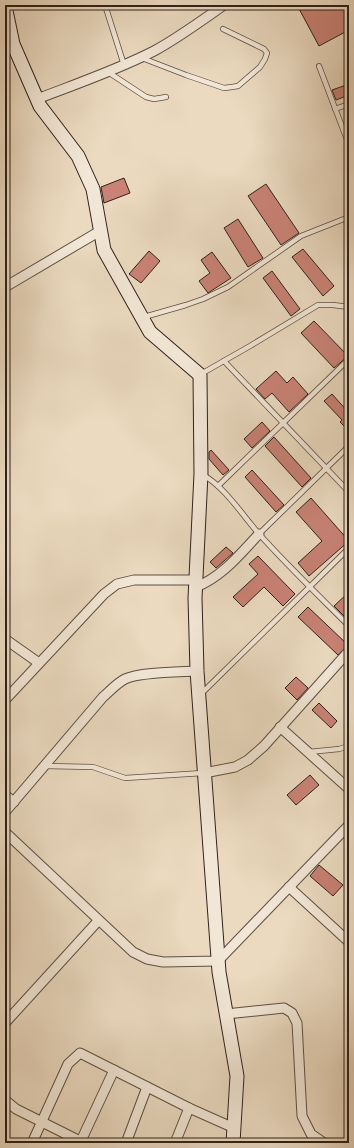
<svg xmlns="http://www.w3.org/2000/svg" width="354" height="1148" font-family="'IM FELL English',serif">
  <rect width="100%" height="100%" fill="#ebdac0"/>
  <filter id="stains"><feTurbulence type="fractalNoise" baseFrequency=".005" numOctaves="4"/><feColorMatrix values="0 0 0 0 .2 0 0 0 0 .09 0 0 0 0 .02 0 0 0 .5 -.17"/></filter>
  <radialGradient id="worn" r=".72"><stop offset=".6" stop-color="#630" stop-opacity="0"/><stop offset="1" stop-color="#630" stop-opacity=".3"/></radialGradient>
  <g fill="#c98275" stroke="#2e211b">
    <polygon points="297,5 349,5 349,30 319,46"/>
    <polygon points="349,84 349,95 336,100 332,90"/>
    <polygon points="124,178 130,193 104,203 101,187"/>
    <polygon points="266,184 299,233 281,245 248,196"/>
    <polygon points="238,219 263,258 248,267 224,228"/>
    <polygon points="303,249 334,286 323,296 292,257"/>
    <polygon points="149,251 160,261 141,283 129,274"/>
    <polygon points="212,252 231,278 208,293 199,281 210,273 201,260"/>
    <polygon points="272,271 300,309 291,316 263,278"/>
    <polygon points="314,321 348,356 334,368 301,333"/>
    <polygon points="276,371 287,383 293,377 308,394 289,412 272,393 265,399 256,389"/>
    <polygon points="332,394 349,413 349,431 340,422 342,420 324,401"/>
    <polygon points="262,422 270,431 252,448 244,439"/>
    <polygon points="274,437 311,478 302,487 265,446"/>
    <polygon points="211,450 229,470 223,475 209,459 209,452"/>
    <polygon points="252,470 284,505 276,512 245,477"/>
    <polygon points="311,498 349,541 309,576 298,563 322,541 296,512"/>
    <polygon points="226,547 233,553 216,568 210,562"/>
    <polygon points="258,556 295,594 283,606 264,587 243,607 233,597 258,574 249,564"/>
    <polygon points="349,592 349,611 344,616 334,606"/>
    <polygon points="308,607 348,645 338,655 298,617"/>
    <polygon points="296,677 308,688 297,700 285,688"/>
    <polygon points="319,703 337,721 331,728 312,710"/>
    <polygon points="310,775 319,785 296,805 287,795"/>
    <polygon points="319,865 343,885 333,896 310,876"/>
  </g>
  <g fill="none" stroke-linecap="round" stroke-linejoin="round">
    <g stroke="#5d4f44" stroke-width="6">
      <g id="lane">
        <polyline points="105,5 124,65"/>
        <polyline points="142,58 186,75 224,88 232,87 238,86 260,67 265,59 267,53 264,49 223,29"/>
        <polyline points="319,66 349,145"/>
        <polyline points="108,72 146,97 154,99 166,97"/>
        <polyline points="335,109 349,104"/>
        <polyline points="144,317 186,305 203,299 228,287 301,236 349,217"/>
        <polyline points="224,361 349,492"/>
        <polyline points="201,374 250,346 318,305 333,305 349,307"/>
        <path d="M 203,475 C 225,487 243,516 260,535 C 288,566 319,596 349,626"/>
        <polyline points="218,486 349,359"/>
        <polyline points="259,534 349,446"/>
        <polyline points="201,694 349,548"/>
        <polyline points="309,752 339,749 349,746"/>
        <polyline points="45,766 93,767 125,778 203,773"/>
      </g>
    </g>
    <g stroke="#5d4f44" stroke-width="11">
      <g id="street">
        <path d="M 37,99 C 76,84 117,70 154,51 C 178,38 201,21 224,5"/>
        <polyline points="5,287 100,231"/>
        <path d="M 196,587 C 222,577 240,554 259,534"/>
        <polyline points="5,639 39,663"/>
        <polyline points="5,700 104,594 117,584 134,580 196,580"/>
        <polyline points="280,727 349,789"/>
        <polyline points="204,773 235,767 248,760 264,746 349,651"/>
        <polyline points="5,795 14,802"/>
        <path d="M 5,812 L 103,697 C 110,691 117,683 125,679 C 139,672 179,672 197,671"/>
        <polyline points="5,832 133,952 147,959 163,962 218,961 349,825"/>
        <polyline points="289,887 349,942"/>
        <polyline points="226,1014 284,1008 292,1013 297,1023 302,1116 311,1134 324,1143"/>
        <polyline points="5,1023 98,921"/>
        <polyline points="5,1100 16,1109 84,1143"/>
        <polyline points="32,1143 68,1064 80,1053 189,1108 234,1128"/>
        <polyline points="80,1143 114,1070"/>
        <polyline points="126,1143 147,1087"/>
        <polyline points="175,1143 189,1108"/>
      </g>
    </g>
    <g stroke="#2e211b" stroke-width="15">
      <polyline id="secondary" points="5,6 13,44 40,106 78,156 93,189 104,250 150,332 200,375 201,474 195,598 197,671 219,972 237,1076 233,1143"/>
    </g>
    <use href="#lane" stroke="#f2e7d6" stroke-width="4.5"/>
    <use href="#street" stroke="#f2e7d6" stroke-width="9"/>
    <use href="#secondary" stroke="#f2e7d6" stroke-width="13"/>
  </g>
  <rect width="354" height="1148" fill="none" stroke="#ebdac0" stroke-width="20"/>
  <rect x="6" y="6" width="342" height="1136" fill="none" stroke="#2e211b" stroke-width="2"/>
  <rect x="10" y="10" width="334" height="1128" fill="none" stroke="#2e211b"/>
  <rect width="100%" height="100%" filter="url(#stains)"/>
  <rect width="100%" height="100%" fill="url(#worn)"/>
</svg>
